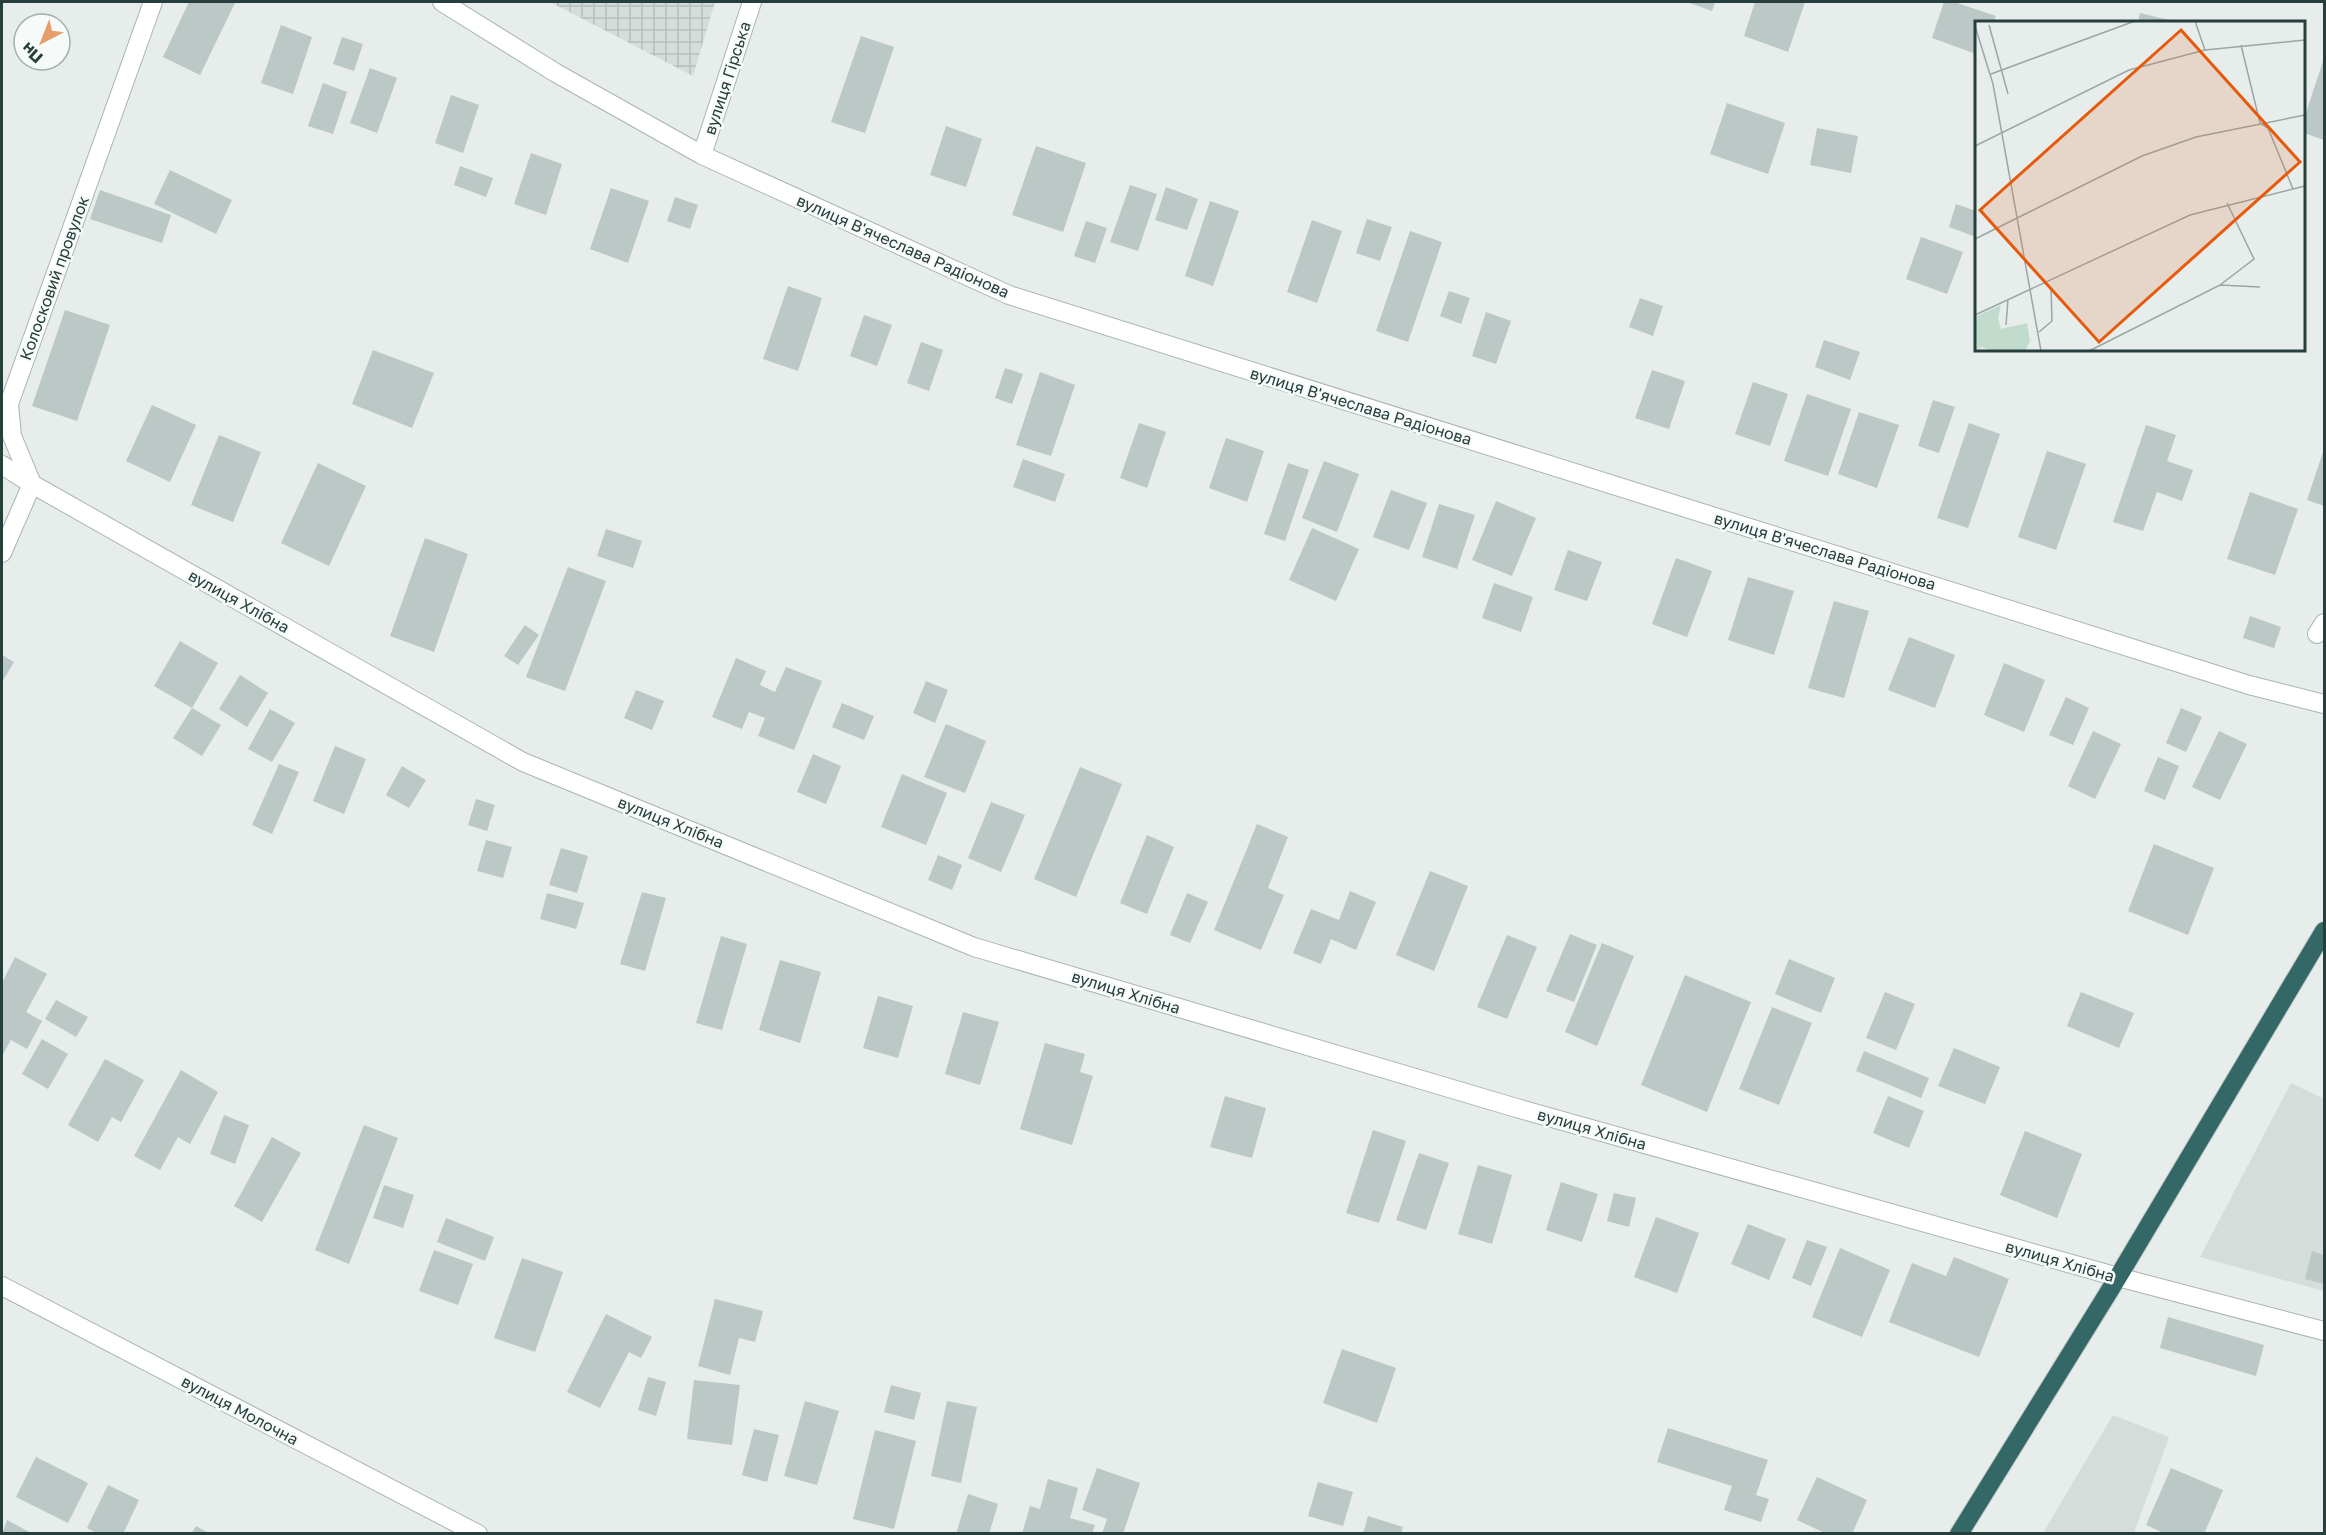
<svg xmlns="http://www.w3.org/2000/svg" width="2326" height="1535" font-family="'Golos Text',sans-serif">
  <defs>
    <pattern id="industrial-grid" width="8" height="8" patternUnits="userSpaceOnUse" patternTransform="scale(1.5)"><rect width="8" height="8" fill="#d4ddda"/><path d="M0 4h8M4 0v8" fill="none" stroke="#b6bfbc"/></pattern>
  </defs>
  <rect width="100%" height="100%" fill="#e6edeb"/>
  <g fill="#d4ddda">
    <polygon points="2291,1083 2324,1099 2324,1291 2200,1257"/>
    <polygon points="2113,1415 2169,1437 2134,1533 2043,1533"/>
  </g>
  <polygon fill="url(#industrial-grid)" points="550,2 715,2 693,76"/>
  <g fill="#bbc8c5">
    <polygon points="189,2 235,3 200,75 163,57"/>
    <polygon points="1687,2 1715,2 1712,11"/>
    <polygon points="1755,2 1805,2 1788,52 1744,36"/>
    <polygon points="1944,2 1954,2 1996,16 1993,22 1976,22 1976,54 1932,38"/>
    <polygon points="2140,13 2177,22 2138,22"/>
    <polygon points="281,25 312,37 293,94 261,83"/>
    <polygon points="861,36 894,47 865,133 831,122"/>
    <polygon points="342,37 363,44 354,71 333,64"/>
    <polygon points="2324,58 2324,140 2304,133 2304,119"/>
    <polygon points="370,68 397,78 377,133 350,123"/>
    <polygon points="323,83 347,92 333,134 308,126"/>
    <polygon points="451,95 479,105 463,153 435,143"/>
    <polygon points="1727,103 1785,123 1768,174 1710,154"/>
    <polygon points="946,126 982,139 966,187 930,175"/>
    <polygon points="1817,128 1858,136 1851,173 1810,165"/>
    <polygon points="1036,146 1086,163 1063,232 1012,215"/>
    <polygon points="531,153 562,164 546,215 514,204"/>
    <polygon points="460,166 493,178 486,197 454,185"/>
    <polygon points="170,170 232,200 216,234 154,204"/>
    <polygon points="1130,185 1157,194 1138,251 1110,242"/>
    <polygon points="1166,187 1198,199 1187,230 1155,220"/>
    <polygon points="611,188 649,201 628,263 590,249"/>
    <polygon points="100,190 171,215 162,243 90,219"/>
    <polygon points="675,197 698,205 690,229 667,221"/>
    <polygon points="1210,201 1239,211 1213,286 1185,276"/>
    <polygon points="1956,204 1976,211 1976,237 1949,227"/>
    <polygon points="1367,219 1392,227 1380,261 1356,253"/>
    <polygon points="1312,220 1342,231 1317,303 1287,292"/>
    <polygon points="1086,221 1107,228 1095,263 1074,256"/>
    <polygon points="1410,231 1442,242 1408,342 1376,331"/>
    <polygon points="1921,237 1963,252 1947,294 1906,279"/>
    <polygon points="788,286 822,298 798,371 763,359"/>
    <polygon points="1449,291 1470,298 1461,324 1440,316"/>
    <polygon points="1640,298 1663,306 1653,336 1629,327"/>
    <polygon points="65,310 110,325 77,421 32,406"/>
    <polygon points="1486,312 1511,321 1496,364 1472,356"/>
    <polygon points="864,315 892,325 877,366 850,356"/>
    <polygon points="1824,340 1860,352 1850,380 1815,367"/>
    <polygon points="921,342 943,350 929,391 907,383"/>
    <polygon points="373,350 434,373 412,428 352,404"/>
    <polygon points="1005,368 1023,374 1012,404 995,398"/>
    <polygon points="1652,370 1685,381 1669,429 1635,418"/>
    <polygon points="1040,372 1075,385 1051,456 1016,445"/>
    <polygon points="1753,382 1788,394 1770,446 1735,434"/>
    <polygon points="1807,394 1851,409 1828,476 1784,461"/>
    <polygon points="1933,400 1955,407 1939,453 1918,446"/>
    <polygon points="152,405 196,425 170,482 126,461"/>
    <polygon points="1859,412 1899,425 1877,488 1838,474"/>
    <polygon points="1139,423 1166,432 1147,488 1120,478"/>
    <polygon points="1969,423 2000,434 1968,528 1937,518"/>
    <polygon points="2146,425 2176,435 2167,461 2193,470 2182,501 2157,492 2143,531 2113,522"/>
    <polygon points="219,435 261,452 233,522 191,505"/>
    <polygon points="1226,438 1264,451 1247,502 1209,488"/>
    <polygon points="2324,449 2324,506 2307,500"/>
    <polygon points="2047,451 2086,464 2056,550 2018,537"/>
    <polygon points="1023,459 1065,474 1055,502 1013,487"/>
    <polygon points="1324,461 1359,474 1337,532 1302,518"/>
    <polygon points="318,463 366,486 329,566 281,543"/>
    <polygon points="1288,463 1309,470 1285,541 1264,534"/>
    <polygon points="1391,490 1427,503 1409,550 1373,537"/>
    <polygon points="2250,492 2298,509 2275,575 2227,559"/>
    <polygon points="1496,501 1536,518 1512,576 1472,560"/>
    <polygon points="1439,504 1475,515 1457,569 1422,557"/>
    <polygon points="1312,528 1359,549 1336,601 1289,580"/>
    <polygon points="606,529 642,541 633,568 597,556"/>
    <polygon points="425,538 468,554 434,652 390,636"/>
    <polygon points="1568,550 1602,562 1587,601 1554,590"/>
    <polygon points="1676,558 1712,571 1687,637 1652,624"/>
    <polygon points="568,567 606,581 565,691 526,677"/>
    <polygon points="1748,577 1794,591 1774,655 1728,640"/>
    <polygon points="1494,583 1533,597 1521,632 1482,618"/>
    <polygon points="1834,601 1869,611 1844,698 1808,688"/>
    <polygon points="2250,616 2281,627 2274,648 2243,638"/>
    <polygon points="525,625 539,635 518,665 504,656"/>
    <polygon points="1909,637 1955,655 1935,708 1888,690"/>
    <polygon points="180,641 218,663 192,708 154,686"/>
    <polygon points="2,655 14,662 2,682"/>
    <polygon points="736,658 766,671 760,685 775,692 786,667 822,681 794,750 758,736 765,718 749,712 742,729 712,717"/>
    <polygon points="2004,663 2045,680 2024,732 1984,715"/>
    <polygon points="240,675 268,693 247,727 219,709"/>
    <polygon points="926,681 948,690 935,723 913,713"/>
    <polygon points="636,690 664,701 652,730 624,718"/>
    <polygon points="2066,697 2089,708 2073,745 2049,735"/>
    <polygon points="842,703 874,716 864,740 832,727"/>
    <polygon points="192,708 221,725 202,756 173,738"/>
    <polygon points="2181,708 2202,717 2186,752 2166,743"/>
    <polygon points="270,709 295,723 272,762 248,749"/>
    <polygon points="946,724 986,741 965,793 924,777"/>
    <polygon points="2093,731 2121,744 2095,799 2068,786"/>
    <polygon points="2219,731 2247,744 2220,800 2192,787"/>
    <polygon points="335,746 366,759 344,814 313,801"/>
    <polygon points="813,754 841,766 826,804 797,792"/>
    <polygon points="2158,757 2179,766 2165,800 2144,791"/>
    <polygon points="279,764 299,772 272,834 252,825"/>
    <polygon points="402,766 426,780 409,808 386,795"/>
    <polygon points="1080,767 1122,784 1076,897 1034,879"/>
    <polygon points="902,774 947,793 926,845 881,827"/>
    <polygon points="476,799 495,805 487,831 468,825"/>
    <polygon points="991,802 1025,815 1001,872 968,858"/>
    <polygon points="1257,824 1288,837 1268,888 1284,895 1261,950 1214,930"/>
    <polygon points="1147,835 1174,847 1147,914 1120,903"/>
    <polygon points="486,840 512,847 503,878 477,871"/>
    <polygon points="2154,844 2214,868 2188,935 2128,911"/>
    <polygon points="561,848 588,856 577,893 549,885"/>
    <polygon points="938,855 962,865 952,890 928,880"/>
    <polygon points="1430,871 1468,886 1434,971 1396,955"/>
    <polygon points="1350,891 1376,902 1356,950 1331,939 1321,964 1293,953 1311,909 1339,920"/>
    <polygon points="642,892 666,898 645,971 620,964"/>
    <polygon points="547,893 584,903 576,929 540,919"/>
    <polygon points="1187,893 1208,902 1190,943 1170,935"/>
    <polygon points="1570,934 1597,945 1574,1002 1546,991"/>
    <polygon points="1507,935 1537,947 1507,1019 1477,1007"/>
    <polygon points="721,936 747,944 722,1030 696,1023"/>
    <polygon points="1602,943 1634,956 1597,1046 1565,1032"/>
    <polygon points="15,957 47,974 26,1012 42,1021 27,1049 11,1040 2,1056 2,983"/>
    <polygon points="1789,959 1835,978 1821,1013 1775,994"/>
    <polygon points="780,960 821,972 800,1043 759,1030"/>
    <polygon points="1685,975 1751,1002 1707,1112 1641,1085"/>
    <polygon points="1885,992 1915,1004 1896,1050 1866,1038"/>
    <polygon points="2081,992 2134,1013 2119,1048 2067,1026"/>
    <polygon points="878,996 913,1006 898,1058 863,1048"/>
    <polygon points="56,1000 88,1017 76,1037 45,1019"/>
    <polygon points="1772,1007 1812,1023 1779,1105 1739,1089"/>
    <polygon points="963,1012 999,1022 980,1085 945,1074"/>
    <polygon points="42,1039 68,1054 48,1089 22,1074"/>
    <polygon points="1045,1043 1085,1054 1080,1072 1093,1076 1072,1145 1020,1129"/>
    <polygon points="1954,1048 2000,1067 1985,1104 1938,1086"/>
    <polygon points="1864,1051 1929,1078 1921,1098 1856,1071"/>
    <polygon points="105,1059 144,1080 121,1122 112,1117 98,1142 68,1125"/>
    <polygon points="181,1070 218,1092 190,1144 178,1137 160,1170 134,1156"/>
    <polygon points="1225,1096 1266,1108 1252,1158 1210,1147"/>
    <polygon points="1888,1096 1924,1111 1909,1148 1873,1133"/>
    <polygon points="224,1115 249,1125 235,1164 210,1154"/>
    <polygon points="364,1125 398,1138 349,1264 315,1250"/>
    <polygon points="1373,1130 1406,1141 1379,1223 1346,1213"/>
    <polygon points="2025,1131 2082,1154 2057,1218 2000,1195"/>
    <polygon points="272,1137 301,1153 262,1222 234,1206"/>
    <polygon points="1419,1153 1449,1163 1426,1230 1396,1220"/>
    <polygon points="1478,1165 1512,1175 1492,1244 1458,1234"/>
    <polygon points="1561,1182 1598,1194 1582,1242 1546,1230"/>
    <polygon points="384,1185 414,1195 403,1228 373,1218"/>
    <polygon points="1614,1193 1636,1198 1629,1227 1607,1221"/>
    <polygon points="1656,1217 1699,1233 1677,1293 1634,1277"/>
    <polygon points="446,1218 494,1237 485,1261 437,1242"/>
    <polygon points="1748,1224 1786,1239 1769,1280 1731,1264"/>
    <polygon points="1807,1240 1827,1247 1811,1286 1792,1278"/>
    <polygon points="1840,1248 1890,1270 1862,1337 1812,1317"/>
    <polygon points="434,1250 473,1264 458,1305 419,1291"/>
    <polygon points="2312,1251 2324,1255 2324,1284 2305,1279"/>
    <polygon points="1954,1257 2009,1279 1979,1357 1889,1322 1912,1263 1946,1276"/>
    <polygon points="522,1258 563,1272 535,1352 494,1338"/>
    <polygon points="715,1299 763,1311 755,1342 739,1338 730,1375 698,1366"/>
    <polygon points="606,1314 652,1337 641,1358 629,1352 600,1408 567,1392"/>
    <polygon points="2168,1317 2264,1345 2256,1376 2160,1348"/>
    <polygon points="1342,1349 1396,1368 1377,1423 1323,1403"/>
    <polygon points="648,1377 666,1382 656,1416 638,1410"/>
    <polygon points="694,1380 740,1385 732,1445 687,1439"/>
    <polygon points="891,1385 921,1393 914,1420 884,1412"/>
    <polygon points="805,1401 839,1411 817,1485 784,1476"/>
    <polygon points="947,1401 977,1407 961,1483 931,1476"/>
    <polygon points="1668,1428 1768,1460 1756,1495 1769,1499 1761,1522 1724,1510 1732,1486 1657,1462"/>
    <polygon points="754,1429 779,1435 767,1482 742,1475"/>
    <polygon points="875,1430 916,1441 894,1529 853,1519"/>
    <polygon points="36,1457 88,1483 68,1523 16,1497"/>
    <polygon points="1097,1468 1140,1483 1123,1534 1102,1534 1107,1519 1082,1510"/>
    <polygon points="2171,1468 2223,1490 2204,1534 2166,1534 2146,1525"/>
    <polygon points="1817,1477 1867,1500 1852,1534 1827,1534 1797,1520"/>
    <polygon points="1048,1479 1078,1488 1070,1518 1095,1525 1092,1534 1022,1534 1030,1506 1040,1509"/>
    <polygon points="1318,1482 1353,1492 1343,1526 1308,1516"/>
    <polygon points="108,1485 139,1500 123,1534 98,1534 87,1528"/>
    <polygon points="968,1494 998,1504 989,1534 956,1534"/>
    <polygon points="1368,1516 1403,1527 1401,1534 1363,1534"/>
    <polygon points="7,1520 33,1534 2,1534"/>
    <polygon points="196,1526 210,1534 191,1534"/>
  </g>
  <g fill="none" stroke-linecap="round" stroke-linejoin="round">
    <g stroke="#a9b5b3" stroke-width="20">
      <g id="minor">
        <polyline points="442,2 556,73 702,155 1009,295 2249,685 2324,704"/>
        <polyline points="702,155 752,2"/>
        <polyline points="2,465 32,484 523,762 974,947 1513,1107 2118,1277 2324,1331"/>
        <polyline points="2,553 32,484 12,436 9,404 153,2"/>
        <polyline points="2317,634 2324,623"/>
        <polyline points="2,1286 478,1534"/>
      </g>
    </g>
    <g stroke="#c2c9c8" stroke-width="20">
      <polyline id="highway" points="1959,1534 2118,1277 2324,931"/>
    </g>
    <use href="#minor" stroke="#fff" stroke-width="18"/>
    <use href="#highway" stroke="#346866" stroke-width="18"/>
  </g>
  <g text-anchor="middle" stroke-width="5" stroke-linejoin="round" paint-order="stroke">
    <g font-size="16" fill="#263e3c" stroke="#f6faf9">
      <text transform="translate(727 78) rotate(-72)" y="6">вулиця Гірська</text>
      <text transform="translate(903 246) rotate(24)" y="6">вулиця В'ячеслава Радіонова</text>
      <text transform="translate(54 278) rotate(-70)" y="6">Колосковий провулок</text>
      <text transform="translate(1361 406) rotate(17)" y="6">вулиця В'ячеслава Радіонова</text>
      <text transform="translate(1825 551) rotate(17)" y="6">вулиця В'ячеслава Радіонова</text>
      <text transform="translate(239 601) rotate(29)" y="6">вулиця Хлібна</text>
      <text transform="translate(671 822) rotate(22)" y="6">вулиця Хлібна</text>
      <text transform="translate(1126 992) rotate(17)" y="6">вулиця Хлібна</text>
      <text transform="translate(1592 1129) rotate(16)" y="6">вулиця Хлібна</text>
      <text transform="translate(2060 1261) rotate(16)" y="6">вулиця Хлібна</text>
      <text transform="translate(240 1410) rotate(28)" y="6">вулиця Молочна</text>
    </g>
  </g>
  <g transform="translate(1975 21)">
    <rect width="330" height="330" fill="#e6edeb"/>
    <path d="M 26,284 L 23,297 L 26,308 L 52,302 L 55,320 L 50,330 L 16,330 L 7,326 L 0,329 L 0,296 Z" fill="#c1dccd"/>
    <path fill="none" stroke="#99a7a5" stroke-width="1.5" d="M 220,0 L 230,29M 14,4 L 33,73M 0,5 L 18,63 L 66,330M 266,24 L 285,102 L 293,107 L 318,168M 16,53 L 160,0M 0,125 L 154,49 L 230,29 L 330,19M 0,218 L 167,135 L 221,116 L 330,94M 245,264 L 279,238 L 252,182M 0,294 L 215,194 L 330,165M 31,304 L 33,278M 64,311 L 77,300 L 76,266M 114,330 L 245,264 L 285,266"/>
    <path fill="#e8590c" fill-opacity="0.15" stroke="#e8590c" stroke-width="3" d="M 206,9 L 325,141 L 124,321 L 5,189 Z"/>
    <rect width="330" height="330" fill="none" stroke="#263e3c" stroke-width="3"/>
  </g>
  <rect width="2326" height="1535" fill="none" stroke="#263e3c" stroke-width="6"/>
  <g transform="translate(42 42) rotate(222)"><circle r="28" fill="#f6faf9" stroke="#a3afad" stroke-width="1.5"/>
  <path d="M0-4.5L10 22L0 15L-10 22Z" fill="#e69e6b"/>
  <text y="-9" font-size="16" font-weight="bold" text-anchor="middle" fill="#263e3c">Пн</text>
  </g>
</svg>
